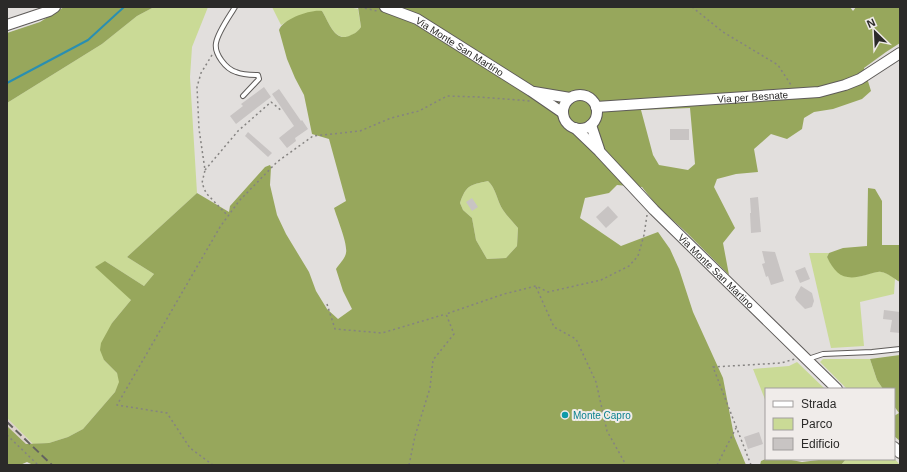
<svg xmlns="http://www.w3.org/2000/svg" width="907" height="472" font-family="Arial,sans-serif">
  <rect width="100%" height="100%" fill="#e2dfdd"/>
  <polygon fill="#ddd2cc" points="7,418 33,444 26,444 7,426"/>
  <g fill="#cada96">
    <polygon points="154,7 208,7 192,47 190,77 197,193 127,257 154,274 144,286 105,261 131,300 112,323 104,360 117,373 120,382 115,392 83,429 68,437 49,443 33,444 7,418 7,103 102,44 137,16"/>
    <path d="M 272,7 L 349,7 L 358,9 L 361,27 C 358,31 356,33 352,35 C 335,44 329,22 322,11 C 307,13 294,17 281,25 Z"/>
    <path d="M 488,181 C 496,188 497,201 503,210 C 507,216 513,222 518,228 L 517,246 L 506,258 L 487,259 L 476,240 L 472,218 L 463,210 L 460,203 C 466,185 470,185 488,181 Z"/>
    <path d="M 809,253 L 829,253 L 827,257 C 836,274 845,281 865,275 C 870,274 876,271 881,272 C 886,272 891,276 895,279 L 894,294 L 860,302 L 864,346 L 831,348 Z"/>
    <polygon points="823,359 870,359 877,380 883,389 847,389 820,362"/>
    <polygon points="797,362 825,389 766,389 766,402 753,369 789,366"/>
    <polygon points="894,458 900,465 841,465 846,459 894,459"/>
  </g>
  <g fill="#97a75c" fill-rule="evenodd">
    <polygon points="64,7 154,7 137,16 102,44 7,103 7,33 40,22"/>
    <path d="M 358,7 L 850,7 L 853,11 L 856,7 L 900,7 L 900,43 L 886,52 L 864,68 L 871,91 L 862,99 L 833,109 L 814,112 L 804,118 L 802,129 L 787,139 L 771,134 L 754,149 L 758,172 L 736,174 L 717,179 L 714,187 L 735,228 L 723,243 L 729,275 L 687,233 L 657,206 L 642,187 L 617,185 L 609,193 L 585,198 L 580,218 L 621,246 L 658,232 L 670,249 L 679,269 L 693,312 L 723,378 L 734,436 L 746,465 L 33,465 L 27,462 L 20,465 L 7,465 L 7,426 L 26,444 L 49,443 L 68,437 L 83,429 L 115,392 L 119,382 L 117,373 L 104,360 L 100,350 L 101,343 L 112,323 L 131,300 L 95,267 L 105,261 L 144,286 L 154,274 L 127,257 L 197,193 L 229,212 L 230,206 L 265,167 L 270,165 L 271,167 L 270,185 L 277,215 L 286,234 L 309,272 L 316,291 L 327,309 L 338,319 L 352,309 L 343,291 L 336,269 C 339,264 345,259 346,253 C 348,244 337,218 334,208 L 346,201 L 329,139 L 312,134 L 304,95 L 295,78 L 287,59 L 279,30 C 283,19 311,9 322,11 C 329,22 335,44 351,35 C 356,33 358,31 361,27 ZM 690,108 L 695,164 L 688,170 L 659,165 L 653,155 L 641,110 ZM 488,181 C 496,188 497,201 503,210 C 507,216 513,222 518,228 L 517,246 L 506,258 L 487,259 L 476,240 L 472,218 L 463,210 L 460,203 C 466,185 470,185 488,181 Z"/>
    <path d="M 868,188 L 875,189 L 882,201 L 882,245 L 900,245 L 900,282 C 894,279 888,273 881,272 C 877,271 871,274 866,275 C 845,281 836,276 827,257 L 829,253 L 843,248 L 867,246 Z"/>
    <polygon points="900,355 900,441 894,436 894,416 899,413 894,406 894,389 883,389 877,380 870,359"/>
    <polygon points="766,459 786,459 802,462 827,459 846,459 841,465 760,465 761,461"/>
  </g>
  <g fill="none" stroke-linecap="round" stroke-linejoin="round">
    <polyline stroke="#2a8fb1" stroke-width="2" points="7,83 88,40 124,7"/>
  </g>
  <g fill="#c8c4c3">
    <polygon points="264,87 271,97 236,124 230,116 243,106 241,104"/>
    <polygon points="279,89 301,121 302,120 308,129 295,138 296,141 287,148 279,138 294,126 272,94"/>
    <rect x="670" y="129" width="19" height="11"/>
    <polygon points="248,132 272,153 268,157 245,136"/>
    <polygon points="758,197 761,232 751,233 750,213 751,213 750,198"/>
    <polygon points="472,198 478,207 472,211 466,202"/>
    <polygon points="608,206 618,217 606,228 596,217"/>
    <polygon points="762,251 775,252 784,281 771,285 768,276 766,277 762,264 765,263"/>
    <polygon points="805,267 810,279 800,283 795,271"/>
    <polygon points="801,286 812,293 814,301 812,307 805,309 796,300 795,297"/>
    <polygon points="884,310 900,312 900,333 890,332 892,320 883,319"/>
    <polygon points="759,432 763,444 748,449 744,437"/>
  </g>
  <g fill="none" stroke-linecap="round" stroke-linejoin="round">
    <g stroke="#5e5b59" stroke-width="6">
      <g id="service">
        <path d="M 235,7 C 229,17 218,32 216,43 C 214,54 226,69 236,72 C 243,75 251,75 258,75 L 259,79 L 243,96"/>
        <polyline points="808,359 823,354 872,352 900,349"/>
      </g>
    </g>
    <g stroke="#5e5b59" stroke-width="12">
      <g id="tertiary">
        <path id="s1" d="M 385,7 L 417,19 L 531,91 L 563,113"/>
        <polyline points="7,25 49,11 55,7"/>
        <polyline points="534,92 570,98"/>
        <circle cx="580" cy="112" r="17"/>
        <path id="s2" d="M 596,107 L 819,92 L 845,85 L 860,79 L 900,53"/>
        <polyline points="591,125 599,149"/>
        <path id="s3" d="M 575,128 L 599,151 L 654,210 L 837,389"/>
        <polyline points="894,447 900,453"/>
      </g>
    </g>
    <g stroke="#858381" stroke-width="1.5" stroke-dasharray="2 3" stroke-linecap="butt">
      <polyline points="360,7 377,11"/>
      <polyline points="692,7 723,32 778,65 791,85"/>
      <polyline points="212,55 201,73 197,87 199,129 205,170 202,183 206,193 228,216"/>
      <polyline points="562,122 568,128"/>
      <polyline points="205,170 238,131 271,102 282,111"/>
      <polyline points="536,287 554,327 576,339 596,382 607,431 626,465"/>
      <polyline points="327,304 335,329 382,333 446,314"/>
      <polyline points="7,435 38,465"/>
      <polyline points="213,465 190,448 167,413 117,405 220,227 239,201 277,162 313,136 360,131 391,118 419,111 447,96 479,97 531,101"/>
      <polyline points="409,465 415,436 430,388 433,360 454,334 446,314 504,294 536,286 548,292 601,280 629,266 638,256 644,235 647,215"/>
      <polyline points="717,465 736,428"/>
      <polyline points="751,465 713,367 781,363 795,359"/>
    </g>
    <use href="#service" stroke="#fff" stroke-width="4"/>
    <use href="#tertiary" stroke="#fff" stroke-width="10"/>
    <polyline stroke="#636260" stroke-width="2" stroke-dasharray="8 4" stroke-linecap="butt" points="7,422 52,465"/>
  </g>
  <circle fill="#0f9aa8" stroke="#f0ecea" stroke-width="1.5" cx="565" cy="415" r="4"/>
  <g text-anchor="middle" stroke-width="4" stroke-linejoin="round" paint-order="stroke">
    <g font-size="10" fill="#2b2a29" stroke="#f0ecea">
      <text dy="4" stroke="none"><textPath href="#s1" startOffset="85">Via Monte San Martino</textPath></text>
      <text dy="4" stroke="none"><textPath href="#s2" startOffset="157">Via per Besnate</textPath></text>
      <text dy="4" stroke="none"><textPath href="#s3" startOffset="201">Via Monte San Martino</textPath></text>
    </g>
    <g font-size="10" fill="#0d838f" stroke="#f0ecea" text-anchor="start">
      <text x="573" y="419">Monte Capro</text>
    </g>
  </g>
  <rect width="907" height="472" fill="none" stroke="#2b2a29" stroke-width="16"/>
  <rect x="765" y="388" width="130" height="72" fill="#f0ecea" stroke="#a19e9d"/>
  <rect x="773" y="401" width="20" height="6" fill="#ffffff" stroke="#a19e9d"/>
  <text x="801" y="408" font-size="12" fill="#2b2a29">Strada</text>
  <rect x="773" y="418" width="20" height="12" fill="#cada96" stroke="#a19e9d"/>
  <text x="801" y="428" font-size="12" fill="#2b2a29">Parco</text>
  <rect x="773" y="438" width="20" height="12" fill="#c8c4c3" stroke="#a19e9d"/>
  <text x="801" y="448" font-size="12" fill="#2b2a29">Edificio</text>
  <g transform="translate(875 32) rotate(336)" stroke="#f0ecea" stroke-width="3" paint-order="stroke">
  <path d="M0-3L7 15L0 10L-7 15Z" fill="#2b2a29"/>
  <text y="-6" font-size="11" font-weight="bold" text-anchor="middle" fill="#2b2a29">N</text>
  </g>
</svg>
